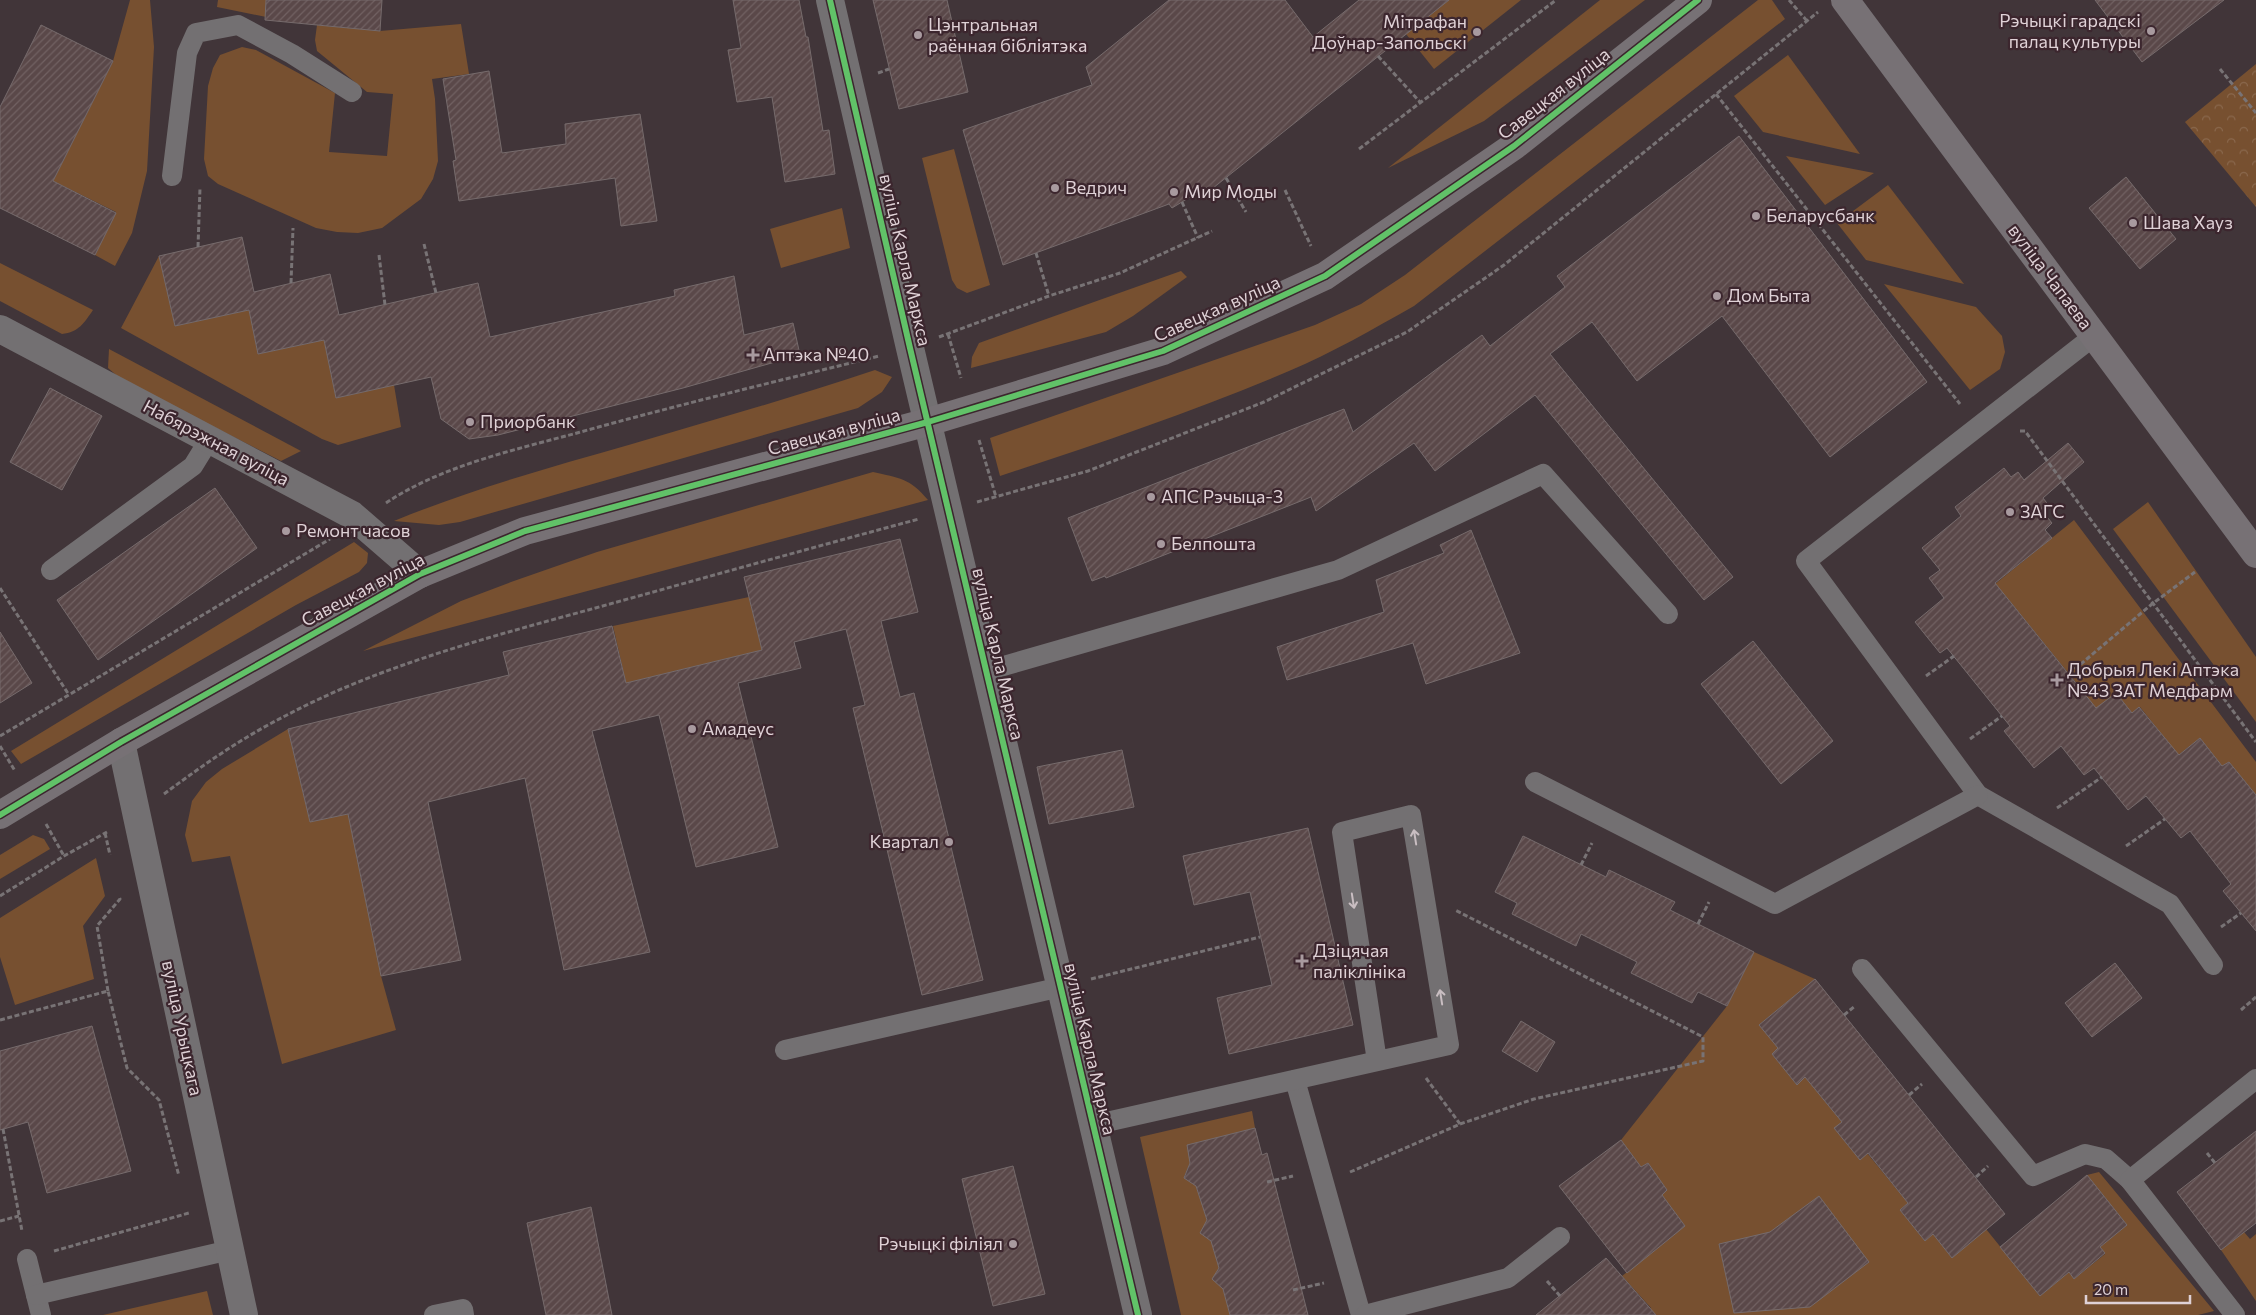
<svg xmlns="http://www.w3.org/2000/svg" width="2256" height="1315" font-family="Commissioner,sans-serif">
  <defs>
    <pattern id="forest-crowns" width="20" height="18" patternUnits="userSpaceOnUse" patternTransform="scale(1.25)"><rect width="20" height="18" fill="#775030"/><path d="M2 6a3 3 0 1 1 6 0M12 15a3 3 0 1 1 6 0" fill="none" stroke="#8a684d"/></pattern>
    <pattern id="building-hatch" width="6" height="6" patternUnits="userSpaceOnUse" patternTransform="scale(1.25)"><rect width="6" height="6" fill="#5a4849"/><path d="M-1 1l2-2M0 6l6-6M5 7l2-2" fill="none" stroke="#716162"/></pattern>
  </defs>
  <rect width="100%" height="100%" fill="#413539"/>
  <g fill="#775030">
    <polygon points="130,0 150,0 154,47 147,171 132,233 115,266 95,255 116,212 53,181 113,61"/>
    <polygon points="218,0 299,0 296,23 217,7"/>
    <polygon points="1449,0 1521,0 1434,69 1406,34"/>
    <polygon points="1600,0 1645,0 1484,121 1388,168"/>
    <path d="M 1758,0 L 1772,0 L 1785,19 L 1414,306 C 1373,329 1332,353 1289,371 C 1195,411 1097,444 1000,476 L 990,438 L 1315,325 L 1361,304 L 1405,275 Z"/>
    <polygon points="461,24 469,74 432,79 435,99 438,161 433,179 421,199 382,228 358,233 337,232 316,228 218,184 208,176 204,159 208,86 213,68 220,55 242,47 256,50 335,93 329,152 387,156 393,94 367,92 317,51 315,40 317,25 380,31"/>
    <polygon points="1788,55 1860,154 1763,132 1734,96"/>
    <polygon points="954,149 990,285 967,293 957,288 952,280 922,158"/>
    <polygon points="1786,156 1874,173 1825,205"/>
    <polygon points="1888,185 1964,284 1866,260 1837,223"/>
    <polygon points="842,208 850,248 781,268 770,229"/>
    <polygon points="159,256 175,326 249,310 258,354 324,340 336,398 394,385 401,427 338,445 322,439 121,328"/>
    <path d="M 0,263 L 93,310 C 84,323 79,332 62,334 L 0,301 Z"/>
    <polygon points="1181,271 1187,277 1133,316 1106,332 971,368 972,357 979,343"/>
    <polygon points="1884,284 1976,307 2002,336 2005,352 2000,369 1970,390"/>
    <polygon points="109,349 301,451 281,461 123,381 108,368"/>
    <path d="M 875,370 L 892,377 L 882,392 L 858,408 L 460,522 L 439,525 L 394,521 C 472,489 551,467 632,444 C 713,420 795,397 875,370 Z"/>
    <path d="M 873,472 C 899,478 910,478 928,500 L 363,651 L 461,601 L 511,582 L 597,552 Z"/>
    <polygon points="2148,502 2256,657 2256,722 2113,529"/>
    <polygon points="2074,520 2256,762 2256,795 2229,762 2222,766 2200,738 2171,761 2171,746 2140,707 2132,713 2116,693 2090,714 2078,685 2004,594 1990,588"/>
    <polygon points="354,542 368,553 367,563 359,572 296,605 21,764 11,751"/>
    <polygon points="749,597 762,650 626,683 613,626"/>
    <polygon points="288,729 310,822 348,814 381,976 396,1030 282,1064 230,856 192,862 185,835 192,801 206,782 222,769"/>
    <polygon points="33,835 44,839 50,849 0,879 0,855"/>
    <polygon points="96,858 105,896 83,926 94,979 15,1005 0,957 0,918"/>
    <polygon points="1754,952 1815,979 1759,1025 1778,1048 1772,1054 1796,1084 1805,1077 1842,1122 1835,1129 1860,1160 1867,1153 1908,1203 1900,1210 1925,1241 1933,1234 1952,1258 1986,1229 2040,1296 2069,1272 2074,1279 2105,1254 2100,1247 2127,1225 2087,1175 2099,1172 2214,1311 2198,1315 1643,1315 1651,1308 1622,1276 1685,1226 1662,1195 1667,1190 1648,1163 1641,1167 1621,1140 1727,1006"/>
    <polygon points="1252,1111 1255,1128 1188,1145 1190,1163 1184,1177 1196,1186 1207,1220 1201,1233 1211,1241 1219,1268 1213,1279 1223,1289 1230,1315 1181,1315 1140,1137"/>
    <polygon points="2244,1232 2250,1239 2256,1234 2256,1301 2221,1250"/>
    <polygon points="207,1291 213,1315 103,1315"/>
  </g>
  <polygon fill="url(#forest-crowns)" points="2256,64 2256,207 2185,122"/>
  <g fill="url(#building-hatch)" stroke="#766b6c">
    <polygon points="266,0 382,0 380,31 265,20"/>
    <polygon points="733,0 799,0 806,37 808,37 823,131 829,130 835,174 785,182 772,97 737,102 728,50 741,48"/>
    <polygon points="873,0 947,0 968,92 899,109"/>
    <polygon points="1169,0 1285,0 1313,37 1359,0 1449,0 1208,192 1205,188 1172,208 1169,204 1003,265 963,130 1092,85 1086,67"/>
    <polygon points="2095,0 2224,0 2142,62"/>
    <polygon points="41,25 113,61 53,181 116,213 95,255 0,208 0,107"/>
    <polygon points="489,71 502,153 566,144 565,124 640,114 657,221 621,226 615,178 459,201 453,161 456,160 443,79"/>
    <polygon points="1739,136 1927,382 1830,457 1722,316 1637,381 1592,322 1550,354 1733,577 1704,600 1535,395 1435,471 1414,443 1316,511 1311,497 1106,578 1105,576 1092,581 1068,518 1344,409 1353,432 1482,335 1490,346 1565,287 1557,276"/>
    <polygon points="2126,177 2176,239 2140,269 2089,208"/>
    <polygon points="242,237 254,292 330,274 339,315 478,283 490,337 675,296 674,290 734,276 744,335 793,323 800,355 683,388 498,435 469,439 441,419 431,377 336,398 324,340 258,354 249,310 175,326 159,256"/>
    <polygon points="50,388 102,416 62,490 10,462"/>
    <polygon points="2068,443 2084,462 2043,498 2050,507 2043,512 2052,523 2045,530 2052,538 1995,583 2096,708 2116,693 2132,713 2139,707 2179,755 2200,738 2222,766 2229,762 2256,795 2256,931 2223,891 2231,884 2190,831 2181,838 2146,796 2128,810 2094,768 2084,775 2061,746 2034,768 2004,731 2010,726 1947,648 1940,653 1915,622 1944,598 1929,578 1940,570 1922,548 1961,516 1955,507 2004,468 2011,477 2018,472 2024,480"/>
    <polygon points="215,488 257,548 98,660 57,600"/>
    <polygon points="1471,530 1520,653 1426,684 1413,643 1287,680 1277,647 1384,612 1376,580 1444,553 1440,545"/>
    <polygon points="900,539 918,612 881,621 900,697 914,693 983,980 922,995 853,708 865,705 846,629 794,642 801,668 738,683 778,847 696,867 659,715 592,731 650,952 564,970 525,778 428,802 461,960 381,976 348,814 310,822 288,729 509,675 503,652 612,626 626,683 762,650 744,577"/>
    <polygon points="0,632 32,683 0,703"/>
    <polygon points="1753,641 1833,741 1781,784 1701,684"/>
    <polygon points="1122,750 1134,807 1049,824 1037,767"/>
    <polygon points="1308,828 1353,1025 1229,1054 1217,998 1272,985 1250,892 1194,905 1183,856"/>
    <polygon points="1523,836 1606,877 1609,870 1675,902 1670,910 1754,952 1727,1006 1698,992 1692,1003 1631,973 1637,962 1581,934 1576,946 1512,914 1517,903 1495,892"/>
    <polygon points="2115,963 2142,998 2092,1037 2065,1003"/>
    <polygon points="1815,979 2005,1214 1952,1258 1933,1234 1925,1241 1900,1210 1908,1203 1868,1153 1860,1160 1834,1128 1842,1122 1805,1077 1797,1085 1772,1054 1778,1048 1759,1025"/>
    <polygon points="1521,1021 1555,1042 1537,1072 1502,1051"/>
    <polygon points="92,1026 131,1171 47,1193 28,1122 0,1130 0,1051"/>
    <polygon points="1255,1128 1262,1155 1267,1153 1308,1315 1230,1315 1223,1289 1212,1279 1219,1268 1211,1241 1200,1233 1207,1220 1196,1186 1184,1178 1190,1163 1187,1145"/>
    <polygon points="2256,1131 2256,1223 2221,1250 2177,1192"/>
    <polygon points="1621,1140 1641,1167 1648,1163 1667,1190 1662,1195 1685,1226 1627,1273 1559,1186"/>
    <polygon points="1013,1166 1045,1294 993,1306 962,1179"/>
    <polygon points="2087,1175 2127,1225 2100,1247 2105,1253 2074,1279 2069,1272 2040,1296 2000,1247"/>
    <polygon points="1819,1196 1869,1262 1810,1307 1734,1313 1719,1244 1770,1232"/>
    <polygon points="591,1207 612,1315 546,1315 527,1223"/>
    <polygon points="1606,1258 1656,1315 1536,1315"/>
  </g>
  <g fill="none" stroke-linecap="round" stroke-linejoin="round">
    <g stroke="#787375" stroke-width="3" stroke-dasharray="5 2.5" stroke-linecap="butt">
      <polyline points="1789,0 1807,21"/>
      <polyline points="1378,56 1420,102"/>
      <polyline points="2220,69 2256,113"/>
      <polyline points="878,73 889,69"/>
      <polyline points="1716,94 1960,404"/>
      <polyline points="1359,149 1556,0"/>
      <polyline points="1226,178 1246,212"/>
      <polyline points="1285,190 1311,246"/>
      <polyline points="1182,202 1198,238"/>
      <polyline points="424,244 436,293"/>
      <polyline points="198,247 200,188"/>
      <polyline points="1036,253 1049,296"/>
      <polyline points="379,255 385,305"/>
      <polyline points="291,283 293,228"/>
      <polyline points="948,334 961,378"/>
      <polyline points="939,337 1049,296 1120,273 1212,231"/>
      <polyline points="2020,431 2025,431 2256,742"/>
      <polyline points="979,440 996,497"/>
      <polyline points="977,502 1088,471 1264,402 1407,332 1504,265 1818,12"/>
      <path d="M 386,503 C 441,466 514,450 577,433 C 677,405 778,381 879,356"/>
      <polyline points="0,588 69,695"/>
      <polyline points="2069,674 2152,604 2195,572"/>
      <polyline points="1926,676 1954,656"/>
      <polyline points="0,736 330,539"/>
      <polyline points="1970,739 2002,716"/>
      <polyline points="0,746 15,771"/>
      <path d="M 164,794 C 203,765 243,737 287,715 C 389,661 506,633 617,602 C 718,574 818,546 919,519"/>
      <polyline points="2057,808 2102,777"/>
      <polyline points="46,824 64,856"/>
      <polyline points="105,833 110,855"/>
      <polyline points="2126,846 2165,819"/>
      <polyline points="1581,865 1592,843"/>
      <polyline points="0,896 64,856 107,832"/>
      <polyline points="1698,924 1709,902"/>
      <polyline points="2221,927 2241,913"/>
      <polyline points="1091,979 1260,937"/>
      <polyline points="108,991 97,926 120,899 119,896"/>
      <polyline points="2241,1010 2256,997"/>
      <polyline points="1844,1015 1855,1006"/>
      <polyline points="0,1020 108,991 127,1068 159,1100 179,1176"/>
      <polyline points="1426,1078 1460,1124"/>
      <polyline points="1909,1095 1922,1084"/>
      <polyline points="3,1129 22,1231"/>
      <polyline points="2207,1153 2215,1163"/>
      <polyline points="1350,1172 1460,1124 1534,1099 1703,1061 1703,1037 1455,910"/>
      <polyline points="1976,1177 1988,1166"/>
      <polyline points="1267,1182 1293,1176"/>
      <polyline points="0,1221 19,1216"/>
      <polyline points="54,1251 189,1213 188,1211"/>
      <polyline points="1547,1281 1560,1296"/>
      <polyline points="1293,1290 1324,1283"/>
    </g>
    <g stroke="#737072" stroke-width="20">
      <polyline points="172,176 187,53 196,33 238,25 292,54 352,92"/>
      <polyline points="2094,336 1806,561 1978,795 2170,904 2213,965"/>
      <polyline points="51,570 193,466 209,440"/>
      <polyline points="986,671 1338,570 1543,474 1668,614"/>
      <polyline points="1535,782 1775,904 1978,795"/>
      <polyline points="1862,969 2033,1176 2085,1154 2106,1159 2130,1180"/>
      <polyline points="785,1050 1061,987"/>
      <polyline points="1295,1080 1361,1315"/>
      <polyline points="1093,1125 1449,1045 1411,815 1342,832 1377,1061"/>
      <polyline points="27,1259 41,1315"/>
      <polyline points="36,1295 230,1250"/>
      <polyline points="434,1315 463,1309 464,1315"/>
      <polyline points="1365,1315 1508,1278 1560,1237"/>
      <polyline points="2235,1315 2130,1180 2256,1079"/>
    </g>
    <g stroke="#737072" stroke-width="28">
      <polyline points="830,0 910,348 1138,1315"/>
      <polyline points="0,329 352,515 420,574"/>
      <polyline points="121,742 244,1315"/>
    </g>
    <g stroke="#777175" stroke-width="28">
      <polyline points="1845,0 2256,554"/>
      <polyline points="0,815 121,742 420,574 525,531 928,422 1163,351 1325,276 1514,146 1698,0"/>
    </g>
    <g stroke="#3c262e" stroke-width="9">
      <g id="cycleway">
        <polyline points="830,0 910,348 1138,1315"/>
        <polyline points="0,815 121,742 420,574 525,531 928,422 1163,351 1325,276 1514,146 1698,0"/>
      </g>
    </g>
    <use href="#cycleway" stroke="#61c268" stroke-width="6"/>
  </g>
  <defs><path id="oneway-shaft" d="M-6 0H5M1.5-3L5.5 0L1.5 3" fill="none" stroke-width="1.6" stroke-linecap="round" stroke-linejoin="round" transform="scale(1.25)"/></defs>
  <g stroke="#c9bec2">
    <use href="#oneway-shaft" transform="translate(1415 837) rotate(-99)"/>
    <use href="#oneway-shaft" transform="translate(1353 901) rotate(81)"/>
    <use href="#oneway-shaft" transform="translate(1441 997) rotate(-99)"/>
  </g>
  <g fill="#a89a9f" stroke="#3c262e" stroke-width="2">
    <circle cx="2151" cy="31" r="5"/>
    <circle cx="1477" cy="32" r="5"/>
    <circle cx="918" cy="35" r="5"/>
    <circle cx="1055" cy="188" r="5"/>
    <circle cx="1174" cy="192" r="5"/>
    <circle cx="1756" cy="216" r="5"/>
    <circle cx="2133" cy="223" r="5"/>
    <circle cx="1717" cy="296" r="5"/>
    <path d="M750.5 347.5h5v5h5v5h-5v5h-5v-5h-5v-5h5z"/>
    <circle cx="470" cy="422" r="5"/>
    <circle cx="1151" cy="497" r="5"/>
    <circle cx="2010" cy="512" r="5"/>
    <circle cx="286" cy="531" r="5"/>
    <circle cx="1161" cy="544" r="5"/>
    <path d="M2054.5 672.5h5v5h5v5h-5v5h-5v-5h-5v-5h5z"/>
    <circle cx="692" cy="729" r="5"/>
    <circle cx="949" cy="842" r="5"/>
    <path d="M1299.5 953.5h5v5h5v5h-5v5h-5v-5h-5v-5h5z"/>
    <circle cx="1013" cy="1244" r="5"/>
  </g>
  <g text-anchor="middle" stroke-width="4.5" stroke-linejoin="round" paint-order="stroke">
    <g font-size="18" fill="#dfd1d6" stroke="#3c262e" text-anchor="start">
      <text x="2141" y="27" text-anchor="end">Рэчыцкі гарадскі<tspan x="2141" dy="21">палац культуры</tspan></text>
      <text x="1467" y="28" text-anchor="end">Мітрафан<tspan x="1467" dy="21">Доўнар-Запольскі</tspan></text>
      <text x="928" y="31">Цэнтральная<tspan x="928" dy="21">раённая бібліятэка</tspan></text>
      <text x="1065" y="194">Ведрич</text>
      <text x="1184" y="198">Мир Моды</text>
      <text x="1766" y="222">Беларусбанк</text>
      <text x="2143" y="229">Шава Хауз</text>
      <text x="1727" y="302">Дом Быта</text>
      <text x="763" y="361">Аптэка №40</text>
      <text x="480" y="428">Приорбанк</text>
      <text x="1161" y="503">АПС Рэчыца-3</text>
      <text x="2020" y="518">ЗАГС</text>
      <text x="296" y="537">Ремонт часов</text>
      <text x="1171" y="550">Белпошта</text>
      <text x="2067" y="676">Добрыя Лекі Аптэка<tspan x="2067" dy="21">№43 ЗАТ Медфарм</tspan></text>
      <text x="702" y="735">Амадеус</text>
      <text x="939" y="848" text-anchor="end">Квартал</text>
      <text x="1313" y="957">Дзіцячая<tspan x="1313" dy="21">паліклініка</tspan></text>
      <text x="1003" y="1250" text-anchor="end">Рэчыцкі філіял</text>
    </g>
    <g font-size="18" fill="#dfd1d6" stroke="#3c262e">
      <text transform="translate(1554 94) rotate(-38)" y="6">Савецкая вуліца</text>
      <text transform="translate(905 260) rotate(77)" y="6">вуліца Карла Маркса</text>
      <text transform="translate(2050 277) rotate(53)" y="6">вуліца Чапаева</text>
      <text transform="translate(1217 309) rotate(-24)" y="6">Савецкая вуліца</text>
      <text transform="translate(834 432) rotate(-15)" y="6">Савецкая вуліца</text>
      <text transform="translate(216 443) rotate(28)" y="6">Набярэжная вуліца</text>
      <text transform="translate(363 590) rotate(-28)" y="6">Савецкая вуліца</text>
      <text transform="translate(998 654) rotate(77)" y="6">вуліца Карла Маркса</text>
      <text transform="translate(182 1028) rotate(78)" y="6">вуліца Урыцкага</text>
      <text transform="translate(1090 1049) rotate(77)" y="6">вуліца Карла Маркса</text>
    </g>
  </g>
  <path d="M2086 1295v8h104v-8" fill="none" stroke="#dfd1d6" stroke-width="2.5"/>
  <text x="2094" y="1295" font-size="15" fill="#dfd1d6" stroke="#3c262e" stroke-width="4" paint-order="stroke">20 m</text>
</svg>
